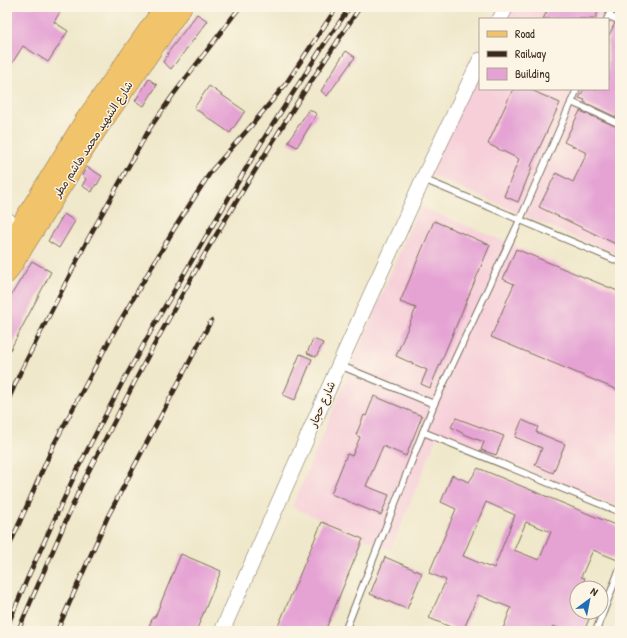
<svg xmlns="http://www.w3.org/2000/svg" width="627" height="638" font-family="'Patrick Hand','Playpen Sans Arabic',sans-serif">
  <rect width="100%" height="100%" fill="#fcf5e5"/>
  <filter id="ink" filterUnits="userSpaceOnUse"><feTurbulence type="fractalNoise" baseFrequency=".025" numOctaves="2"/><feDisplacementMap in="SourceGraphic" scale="8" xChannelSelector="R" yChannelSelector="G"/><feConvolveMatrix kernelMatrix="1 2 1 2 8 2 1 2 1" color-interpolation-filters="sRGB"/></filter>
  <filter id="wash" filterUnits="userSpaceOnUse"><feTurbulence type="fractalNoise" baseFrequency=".012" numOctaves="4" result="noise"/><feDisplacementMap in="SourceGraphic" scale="16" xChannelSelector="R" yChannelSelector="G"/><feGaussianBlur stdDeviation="0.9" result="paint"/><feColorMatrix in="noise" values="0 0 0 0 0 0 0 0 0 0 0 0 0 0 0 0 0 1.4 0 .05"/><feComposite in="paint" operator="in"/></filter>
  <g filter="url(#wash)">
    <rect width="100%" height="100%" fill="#efe8cb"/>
    <g fill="#f6cfd9">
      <polygon points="497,7 620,7 620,256 425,173 480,46 480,89 608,89 608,19 492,19"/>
      <polygon points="419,206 620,289 620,508 439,432 391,550 292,507"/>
    </g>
    <g id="blocks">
      <g fill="#e5a3d4" fill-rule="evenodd">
        <polygon points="7,7 63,7 54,22 68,31 48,62 23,46 7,71"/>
        <polygon points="549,7 600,7 595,19 543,19"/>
        <polygon points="197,14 208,21 171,69 163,62 168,55 167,54"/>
        <polygon points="615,23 620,25 620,119 584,102 585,100 579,98 584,89 608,89 608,37"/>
        <polygon points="346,51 355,57 327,96 321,91 339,61"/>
        <polygon points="149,79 157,85 144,106 135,101"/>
        <polygon points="209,86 245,111 230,133 194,108"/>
        <polygon points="513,89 529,89 560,103 531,166 532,167 518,202 504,196 519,159 488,144"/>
        <polygon points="309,109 317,114 297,147 288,142"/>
        <polygon points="580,111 620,128 620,246 539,207 556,173 573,182 587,153 564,142"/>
        <polygon points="87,167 102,176 97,185 96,184 92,192 82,186 86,179 82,175"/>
        <polygon points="64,214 75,221 59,248 48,241"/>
        <polygon points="434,221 490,245 430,388 421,384 427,370 396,356 416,308 400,302"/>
        <polygon points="516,249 620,292 620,391 491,337 514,284 503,279"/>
        <polygon points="32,261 51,272 7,356 7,302"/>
        <polygon points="313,339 323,343 316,357 307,353"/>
        <polygon points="300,354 312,359 295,400 283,395"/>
        <polygon points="374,396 422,416 406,456 383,446 366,486 389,495 381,515 331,494 347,454 352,456 360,437 356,435 364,415 366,416"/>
        <polygon points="456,418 504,436 496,455 481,450 484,442 464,434 451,427"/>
        <polygon points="522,420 538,427 536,432 565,444 553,473 535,465 542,448 515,437"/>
        <path d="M 478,468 L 620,527 L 620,561 L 593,550 L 581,577 L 585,578 L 581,588 L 577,588 L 577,612 L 592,612 L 584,631 L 565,631 L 553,626 L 551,631 L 502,631 L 511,608 L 478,595 L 463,631 L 460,631 L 429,618 L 446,580 L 429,573 L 456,509 L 441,502 L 452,475 L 469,482 ZM 486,502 L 515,515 L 494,568 L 490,566 L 489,567 L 463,556 ZM 526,522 L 551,532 L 539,560 L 514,550 Z"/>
        <polygon points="322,522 363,539 325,631 276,631"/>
        <polygon points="181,554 221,571 196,631 147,631 153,617 155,617"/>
        <polygon points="385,557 422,573 407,609 370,594"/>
      </g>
    </g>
  </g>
  <g filter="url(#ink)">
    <use href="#blocks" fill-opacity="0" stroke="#7a6c5b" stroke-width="1"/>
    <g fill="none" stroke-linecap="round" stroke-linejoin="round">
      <g stroke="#7a6c5b" stroke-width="8">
        <g id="service">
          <polyline points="609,16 620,21"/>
          <polyline points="607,19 613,7"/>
          <polyline points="571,102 599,114 620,124"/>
          <polyline points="423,179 620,262"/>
          <polyline points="339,365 434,404"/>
          <polyline points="423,432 620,512"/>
          <polyline points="345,631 434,404 520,220 577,89"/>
          <polyline points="596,631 620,568"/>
        </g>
      </g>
      <g stroke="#7a6c5b" stroke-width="16">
        <g id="tertiary">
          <polyline points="500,19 506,7"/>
          <polyline points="7,220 27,233"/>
          <polyline points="222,631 339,365 423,179 480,60"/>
        </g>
      </g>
      <g stroke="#7a6c5b" stroke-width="20">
        <g id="primary">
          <polyline points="7,247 84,121 164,7"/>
          <polyline points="7,274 97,130 182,7"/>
        </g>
      </g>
      <use href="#service" stroke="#fff" stroke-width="6"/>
      <use href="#tertiary" stroke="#fff" stroke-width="15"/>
      <use href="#primary" stroke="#f1c36a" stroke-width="19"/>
      <g stroke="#3b2a1e" stroke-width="4.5">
        <g id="rail">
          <polyline points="7,403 20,373 88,239 150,128 173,95 240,7"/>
          <polyline points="7,551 54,444 116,328 174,229 212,170 251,126 285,85 337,7"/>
          <polyline points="7,627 28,577 78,468 121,385 161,313 261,143 323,46 350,7"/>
          <polyline points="18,631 81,486 148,356 207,250 248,182 295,106 360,7"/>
          <polyline points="57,631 108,516 211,321"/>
        </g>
      </g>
      <use href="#rail" stroke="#fcf5e5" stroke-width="3" stroke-dasharray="9" stroke-linecap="butt"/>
    </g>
  </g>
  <g text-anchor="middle" stroke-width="3" stroke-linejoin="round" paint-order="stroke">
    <g font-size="11" fill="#3b2a1e" stroke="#fcf5e5">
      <text transform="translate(93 139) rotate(-57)" y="4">شارع الشهيد محمد هاشم مطر</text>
      <text transform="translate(322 404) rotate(-66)" y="4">شارع حجار</text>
    </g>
  </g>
  <rect width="627" height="638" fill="none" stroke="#fcf5e5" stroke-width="24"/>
  <rect x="479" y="18" width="130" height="72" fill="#fcf5e5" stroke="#afa495"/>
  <rect x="487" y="31" width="20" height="6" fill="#f1c36a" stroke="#afa495"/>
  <text x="515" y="38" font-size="12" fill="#3b2a1e">Road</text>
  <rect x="487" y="51" width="20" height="6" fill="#3b2a1e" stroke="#afa495"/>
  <text x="515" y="58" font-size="12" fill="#3b2a1e">Railway</text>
  <rect x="487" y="68" width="20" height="12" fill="#e5a3d4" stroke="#afa495"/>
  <text x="515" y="78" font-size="12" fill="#3b2a1e">Building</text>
  <g transform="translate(589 600) rotate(32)"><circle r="19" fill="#fcf5e5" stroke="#afa495"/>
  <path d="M0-3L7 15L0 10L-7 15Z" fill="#1f6fb2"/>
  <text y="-6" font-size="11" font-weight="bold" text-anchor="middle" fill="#3b2a1e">N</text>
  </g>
</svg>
